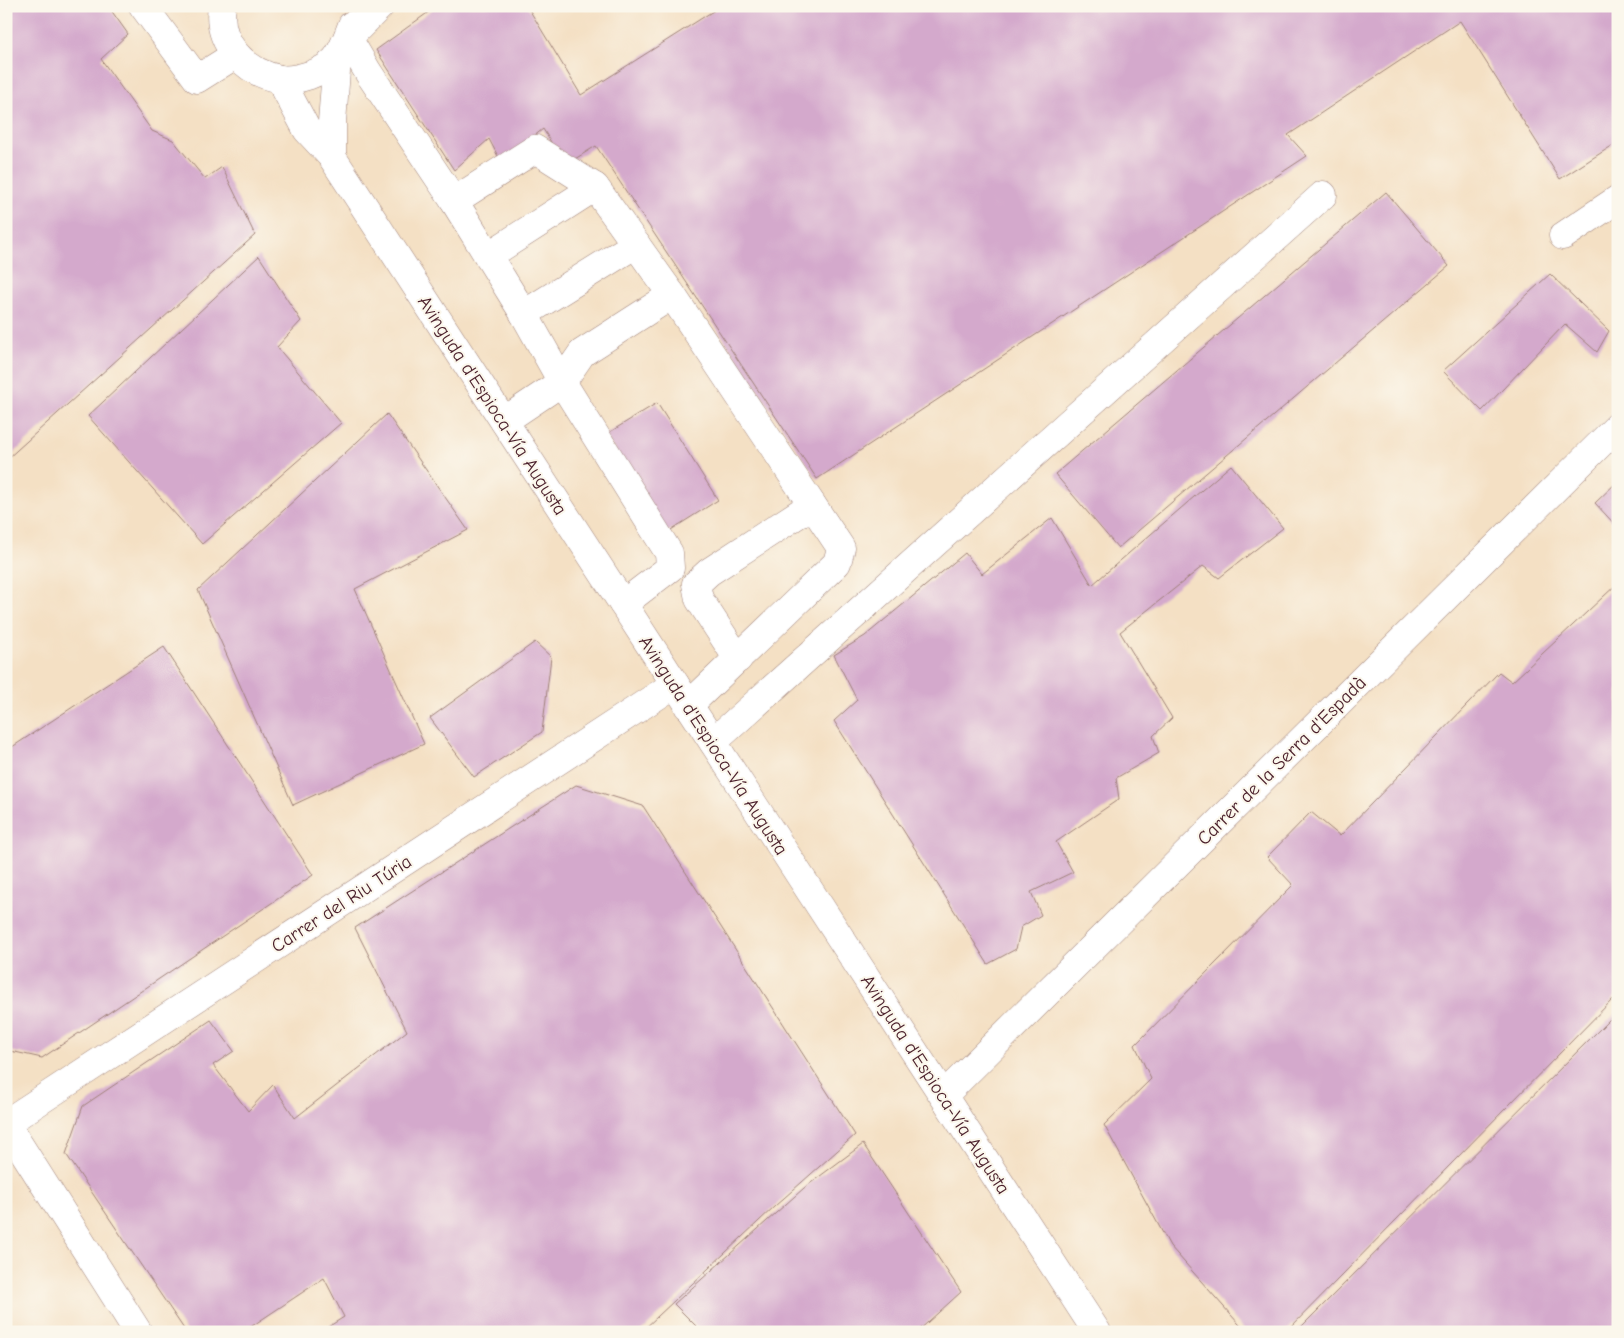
<svg xmlns="http://www.w3.org/2000/svg" width="1624" height="1338" font-family="'Comic Neue',sans-serif">
  <rect width="100%" height="100%" fill="#fbf7ec"/>
  <filter id="ink" filterUnits="userSpaceOnUse"><feTurbulence type="fractalNoise" baseFrequency=".02" numOctaves="2"/><feDisplacementMap in="SourceGraphic" scale="10" xChannelSelector="R" yChannelSelector="G"/><feConvolveMatrix kernelMatrix="1 2 1 2 8 2 1 2 1" color-interpolation-filters="sRGB"/></filter>
  <filter id="wash" filterUnits="userSpaceOnUse"><feTurbulence type="fractalNoise" baseFrequency=".0096" numOctaves="4" result="noise"/><feDisplacementMap in="SourceGraphic" scale="20" xChannelSelector="R" yChannelSelector="G"/><feGaussianBlur stdDeviation="1.12" result="paint"/><feColorMatrix in="noise" values="0 0 0 0 0 0 0 0 0 0 0 0 0 0 0 0 0 1.4 0 .05"/><feComposite in="paint" operator="in"/></filter>
  <g filter="url(#wash)">
    <rect width="100%" height="100%" fill="#f4e0c4"/>
    <g id="blocks">
      <g fill="#d4a9cc">
        <polygon points="9,6 108,6 128,34 101,59 152,131 173,140 205,179 222,167 255,235 6,460 6,8"/>
        <polygon points="437,6 527,6 581,95 721,6 1618,6 1618,142 1560,179 1460,21 1288,135 1307,156 817,479 596,146 565,165 543,129 501,162 489,139 454,170 376,50"/>
        <polygon points="1386,192 1449,266 1118,548 1055,474"/>
        <polygon points="259,256 301,321 277,347 341,423 202,544 88,416"/>
        <polygon points="1550,274 1609,331 1597,352 1565,324 1482,411 1443,371"/>
        <polygon points="657,403 718,500 666,533 605,435"/>
        <polygon points="387,414 468,530 355,589 424,744 293,805 198,590"/>
        <polygon points="1231,465 1283,528 1219,578 1203,566 1120,632 1172,718 1153,736 1159,753 1116,778 1119,799 1056,842 1073,872 1031,892 1041,915 1021,927 1016,949 988,964 834,721 857,700 834,655 865,636 965,553 982,574 1052,518 1092,585"/>
        <polygon points="1618,481 1618,528 1595,503"/>
        <polygon points="1618,583 1618,994 1286,1332 1246,1332 1170,1246 1104,1125 1151,1079 1135,1045 1293,885 1267,857 1311,812 1340,836 1499,672 1512,682"/>
        <polygon points="535,642 551,657 542,732 474,777 430,718"/>
        <polygon points="164,647 313,875 42,1058 6,1050 6,751"/>
        <polygon points="576,785 643,806 855,1135 775,1206 641,1332 320,1332 344,1317 324,1278 243,1332 186,1332 66,1154 83,1106 211,1020 234,1051 213,1065 248,1111 273,1085 295,1118 407,1031 355,928"/>
        <polygon points="1618,1011 1618,1332 1296,1332"/>
        <polygon points="863,1144 961,1292 917,1332 702,1332 674,1304 804,1188"/>
      </g>
    </g>
  </g>
  <g filter="url(#ink)">
    <use href="#blocks" fill-opacity="0" stroke="#9f8078" stroke-width="1"/>
    <g fill="none" stroke-linecap="round" stroke-linejoin="round">
      <g stroke="#9f8078" stroke-width="29">
        <g id="minor">
          <polyline points="143,6 197,79 235,55"/>
          <path d="M 222,6 C 216,43 246,73 280,79 C 290,81 300,78 310,75 C 319,72 332,65 338,56 C 344,47 348,36 352,25"/>
          <polyline points="380,6 348,38 368,72 454,201 524,314 562,382 669,553 670,568 623,604"/>
          <polyline points="280,79 307,130 332,157 1097,1332"/>
          <polyline points="332,157 332,122 337,58"/>
          <polyline points="454,201 535,149 595,187 672,295 582,353 562,382 504,421"/>
          <polyline points="1563,236 1618,199"/>
          <polyline points="488,256 595,187"/>
          <polyline points="672,295 841,548 837,563 688,706"/>
          <polyline points="524,314 636,244"/>
          <polyline points="738,659 699,599 696,584 709,572 812,505"/>
          <polyline points="713,742 1323,195"/>
          <polyline points="944,1095 1618,426"/>
          <polyline points="6,1123 675,684"/>
          <polyline points="6,1124 138,1332"/>
        </g>
      </g>
      <use href="#minor" stroke="#fff" stroke-width="28"/>
    </g>
  </g>
  <g text-anchor="middle" stroke-width="4" stroke-linejoin="round" paint-order="stroke">
    <g font-size="19" fill="#4a1f2b" stroke="#fbf7ec">
      <text transform="translate(493 405) rotate(57)" y="7">Avinguda d'Espioca-Vía Augusta</text>
      <text transform="translate(714 745) rotate(57)" y="7">Avinguda d'Espioca-Vía Augusta</text>
      <text transform="translate(1281 760) rotate(-45)" y="7">Carrer de la Serra d'Espadà</text>
      <text transform="translate(341 903) rotate(-33)" y="7">Carrer del Riu Túria</text>
      <text transform="translate(936 1084) rotate(57)" y="7">Avinguda d'Espioca-Vía Augusta</text>
    </g>
  </g>
  <rect width="1624" height="1338" fill="none" stroke="#fbf7ec" stroke-width="25"/>
</svg>
